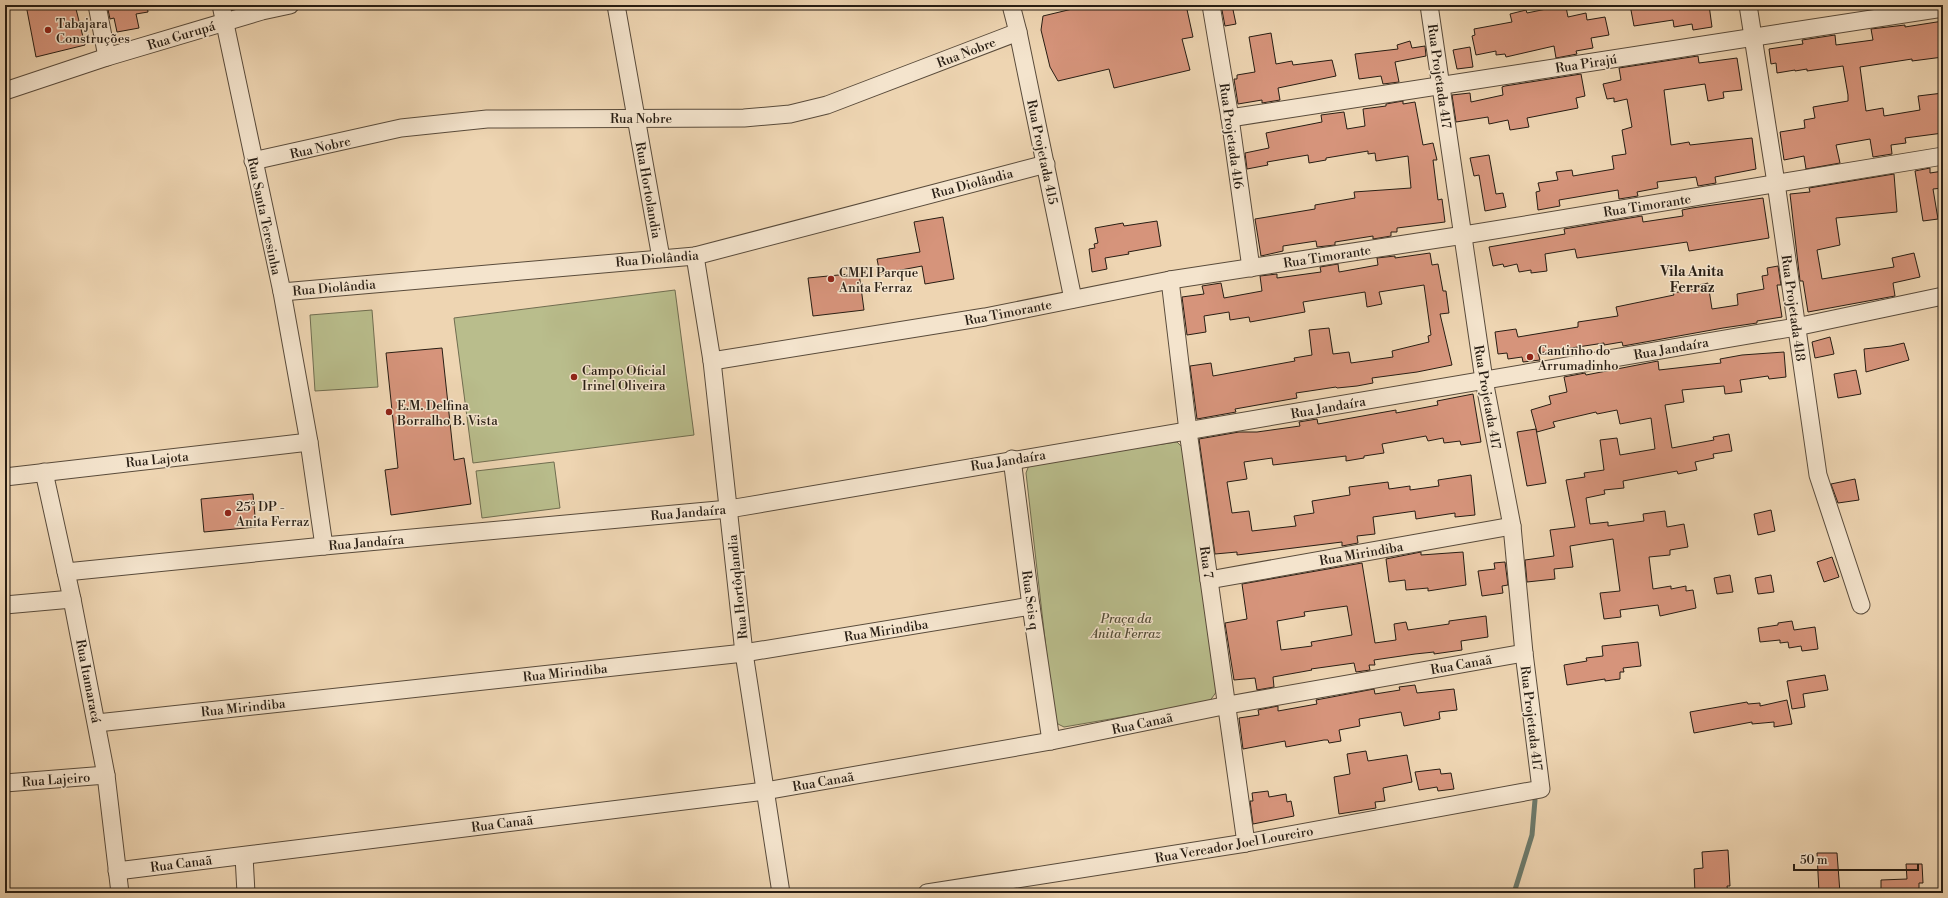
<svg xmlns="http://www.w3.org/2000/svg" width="1948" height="898" font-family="'Libre Bodoni',serif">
  <rect width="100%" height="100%" fill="#eed5b2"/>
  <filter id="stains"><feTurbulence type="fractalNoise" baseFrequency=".005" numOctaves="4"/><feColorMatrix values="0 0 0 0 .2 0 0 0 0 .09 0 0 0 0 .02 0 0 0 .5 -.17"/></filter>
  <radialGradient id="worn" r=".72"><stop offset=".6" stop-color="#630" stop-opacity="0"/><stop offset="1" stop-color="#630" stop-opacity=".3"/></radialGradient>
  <g fill="#b9bd8c" stroke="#706d50">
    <polygon points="675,290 694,435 473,463 454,318"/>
    <polygon points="372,310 378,387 315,391 310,315"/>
    <polygon points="1177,442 1184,449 1217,691 1209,702 1064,727 1058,724 1054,718 1026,473 1029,465 1036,462"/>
    <polygon points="554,462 560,508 482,518 476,471"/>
  </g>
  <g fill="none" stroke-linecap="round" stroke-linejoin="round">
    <polyline stroke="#6c7b6d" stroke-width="5" points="1514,893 1532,835 1535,800"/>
  </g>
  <g fill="#d6947b" stroke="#271d13" fill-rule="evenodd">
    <polygon points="26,5 75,5 85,45 36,57"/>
    <polygon points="107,5 147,5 148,12 136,14 139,28 117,32 114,18 110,19"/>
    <polygon points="1089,5 1186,5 1193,37 1182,39 1190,70 1114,88 1109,69 1058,81 1050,67 1041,30 1043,16"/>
    <polygon points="1221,5 1232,5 1236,24 1225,26"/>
    <polygon points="1630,5 1709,5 1712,27 1693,30 1692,24 1674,27 1673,20 1634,26"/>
    <polygon points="1556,7 1566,7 1568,17 1586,13 1587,20 1605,17 1609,35 1591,38 1593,48 1576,51 1577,54 1556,58 1554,46 1506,57 1505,54 1496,55 1496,51 1476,55 1472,36 1475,35 1474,29 1512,22 1510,14 1526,10 1527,13"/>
    <polygon points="1943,21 1943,57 1912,61 1912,59 1860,67 1866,111 1883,108 1884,116 1920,110 1918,96 1943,93 1943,133 1905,138 1906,143 1891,145 1892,154 1873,157 1870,139 1836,145 1840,163 1806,169 1804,156 1784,160 1780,132 1805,128 1804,120 1815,118 1813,107 1848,101 1848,95 1843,66 1807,71 1807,69 1795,71 1795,70 1777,73 1776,63 1771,64 1769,49 1803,44 1802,40 1835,35 1836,45 1873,40 1871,29 1905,25 1905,27"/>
    <polygon points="1271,33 1276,64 1292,61 1293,65 1332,60 1336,76 1278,88 1280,100 1262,103 1262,100 1238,104 1234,79 1237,79 1237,75 1255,72 1249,37"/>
    <polygon points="1410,41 1412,48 1425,46 1426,56 1395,62 1399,82 1383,84 1381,76 1359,79 1355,54 1398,49 1397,45"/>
    <polygon points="1470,47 1473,67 1457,69 1453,50"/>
    <polygon points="1698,56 1699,63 1737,58 1742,90 1723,92 1724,98 1708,101 1705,84 1664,90 1671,145 1689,142 1690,145 1752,138 1756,169 1715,177 1716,183 1698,186 1696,177 1657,182 1658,188 1637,192 1638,196 1619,199 1618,190 1559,200 1560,206 1538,210 1536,192 1540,191 1538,183 1558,180 1556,172 1572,170 1573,176 1614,169 1612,156 1626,154 1622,130 1632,127 1627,99 1614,102 1614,98 1607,99 1603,84 1621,80 1619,68"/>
    <polygon points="1581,74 1585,96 1576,98 1578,108 1527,118 1529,127 1510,130 1508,120 1489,124 1488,117 1456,122 1452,95 1470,93 1471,102 1503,95 1502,87 1505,86"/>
    <polygon points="1403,101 1403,104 1415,102 1423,145 1433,143 1437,160 1433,160 1438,200 1442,199 1445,222 1397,228 1397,232 1391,232 1391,236 1373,239 1373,236 1335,242 1335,245 1317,247 1316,241 1283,246 1283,251 1261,256 1255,219 1315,209 1315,205 1355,198 1354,192 1411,188 1408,156 1376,161 1375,153 1368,154 1368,151 1326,158 1326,160 1309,163 1308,155 1267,162 1268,165 1247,169 1245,153 1269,148 1266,133 1322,122 1321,115 1344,112 1347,129 1365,126 1363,109 1386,106 1386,104"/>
    <polygon points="1489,155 1496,194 1503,193 1506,207 1485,211 1479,175 1474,176 1470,158"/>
    <polygon points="1930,168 1930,173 1943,171 1943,188 1933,189 1938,219 1923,221 1915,171"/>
    <polygon points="1894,174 1897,212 1836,218 1840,245 1817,250 1822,279 1894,267 1892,258 1914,253 1920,277 1893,283 1895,296 1808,312 1803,281 1800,281 1790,194 1810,192 1809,188"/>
    <polygon points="1763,198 1769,238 1689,251 1687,242 1577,258 1575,249 1545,254 1547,271 1531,273 1531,270 1519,272 1517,264 1504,267 1503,264 1493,266 1489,247 1565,234 1564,229 1642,216 1643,222 1683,216 1682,210 1692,208"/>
    <polygon points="943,217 954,279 925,284 922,266 880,274 877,259 920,252 914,222"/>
    <polygon points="1157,221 1161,246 1128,252 1129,254 1105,258 1107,269 1092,272 1089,249 1095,248 1094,244 1098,243 1095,228 1123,223 1124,226"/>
    <polygon points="1430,253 1432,265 1438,264 1443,291 1446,291 1449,313 1440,314 1452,365 1417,372 1372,378 1373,383 1357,386 1337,388 1336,387 1296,393 1297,398 1235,409 1236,412 1197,419 1190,366 1211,363 1213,376 1295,361 1294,358 1312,355 1309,330 1329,328 1333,354 1349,352 1351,363 1393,357 1392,351 1429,342 1428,336 1431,335 1424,285 1379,292 1382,304 1367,307 1365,292 1303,302 1305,312 1250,322 1249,317 1230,320 1229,312 1204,316 1206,332 1187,335 1182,297 1204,294 1202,286 1221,283 1224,298 1262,291 1260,276 1277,274 1277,278 1321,272 1320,267 1338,264 1339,272 1378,265 1377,258 1395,256 1395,258"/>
    <polygon points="1778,266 1781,285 1777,285 1782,317 1757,321 1757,323 1723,328 1623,346 1622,342 1604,345 1604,343 1538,353 1540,360 1523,362 1522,357 1508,359 1507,353 1498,354 1495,332 1516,329 1518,337 1578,327 1578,322 1618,316 1616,307 1674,295 1673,293 1694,289 1694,286 1708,283 1712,309 1738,305 1737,294 1764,289 1762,276 1768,275 1767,268"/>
    <polygon points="859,273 864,310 813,316 808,278"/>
    <polygon points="1830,337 1834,354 1815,358 1812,342"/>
    <polygon points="1904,343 1909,360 1866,372 1864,349 1891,346"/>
    <polygon points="442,348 454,460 464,458 471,504 391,515 385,470 398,468 386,353"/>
    <polygon points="1784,352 1786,377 1769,379 1768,376 1740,380 1742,392 1725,394 1724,386 1682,390 1684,402 1665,405 1672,448 1714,440 1713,437 1729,434 1732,451 1713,454 1714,458 1695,462 1697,470 1678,474 1677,471 1623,481 1624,488 1604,490 1605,494 1586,498 1590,524 1608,522 1608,526 1644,521 1643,514 1665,511 1667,527 1684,524 1688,547 1670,550 1670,555 1649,557 1653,589 1671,586 1671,589 1686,586 1686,591 1693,590 1696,608 1660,616 1658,605 1620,610 1621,617 1604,619 1600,593 1620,591 1613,539 1570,546 1573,567 1554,569 1555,579 1527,582 1525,560 1554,556 1550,530 1575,527 1566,480 1585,477 1584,473 1604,470 1600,440 1617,438 1620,455 1655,449 1651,418 1620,424 1617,410 1597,414 1596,412 1553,422 1555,427 1537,432 1531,410 1551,404 1549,396 1567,392 1564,377 1585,373 1586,375 1658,361 1659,370 1721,363 1720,359 1742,355"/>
    <polygon points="1856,370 1861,394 1838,398 1834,374"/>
    <polygon points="1473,394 1481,442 1461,445 1460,441 1444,443 1443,438 1428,441 1426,436 1382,444 1384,453 1364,456 1364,458 1346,461 1346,456 1273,465 1272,458 1244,462 1247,479 1227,482 1232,513 1249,511 1252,531 1296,526 1294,516 1314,513 1312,501 1350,495 1349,487 1388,482 1389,489 1410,486 1410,490 1439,486 1438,480 1471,475 1475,515 1455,517 1455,513 1416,519 1415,511 1373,517 1375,534 1357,536 1358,543 1342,546 1342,542 1237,555 1237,552 1215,554 1199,439 1239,432 1257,432 1300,426 1299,422 1317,419 1318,424 1396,410 1396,413 1438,405 1437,401"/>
    <polygon points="1536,429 1546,483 1527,486 1517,432"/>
    <polygon points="1855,479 1859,500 1838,503 1831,484"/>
    <polygon points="253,494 256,527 204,532 201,499"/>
    <polygon points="1771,510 1775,531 1758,535 1754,514"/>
    <polygon points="1421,552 1421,555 1463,552 1466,585 1428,591 1428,588 1406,590 1405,580 1389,582 1386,559"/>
    <polygon points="1832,557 1839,577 1824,582 1817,562"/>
    <polygon points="1505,562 1508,585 1502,586 1503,593 1482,596 1478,571 1495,569 1494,563"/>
    <path d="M 1362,563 L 1375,643 L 1396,640 L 1394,624 L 1406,622 L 1408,630 L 1449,624 L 1449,621 L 1486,616 L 1488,637 L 1461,641 L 1462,650 L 1434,654 L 1434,652 L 1415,654 L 1374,660 L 1375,665 L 1369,665 L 1370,670 L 1356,672 L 1354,663 L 1311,669 L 1312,670 L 1273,677 L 1274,687 L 1257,690 L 1255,678 L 1234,680 L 1225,623 L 1247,619 L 1242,584 ZM 1347,606 L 1352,635 L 1311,642 L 1312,646 L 1281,650 L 1277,621 L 1305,616 L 1304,612 Z"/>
    <polygon points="1730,575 1733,592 1717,594 1714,578"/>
    <polygon points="1771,575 1774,592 1758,594 1755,578"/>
    <polygon points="1792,621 1794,630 1815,627 1818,649 1802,651 1801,646 1789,648 1788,642 1780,643 1780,640 1760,642 1758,628 1778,625 1778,623"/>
    <polygon points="1638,642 1641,666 1623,668 1624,672 1620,672 1620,679 1605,681 1605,679 1567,685 1564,665 1587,661 1586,658 1603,656 1602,646"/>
    <polygon points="1825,675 1828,690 1803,694 1805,707 1792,709 1787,681"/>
    <polygon points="1415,685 1417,693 1454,689 1457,710 1439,712 1440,719 1404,726 1401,712 1359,719 1360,726 1339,730 1341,741 1329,743 1328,740 1324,740 1286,747 1285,741 1243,749 1239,718 1259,715 1258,710 1278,706 1278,711 1317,704 1316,700 1374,689 1375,694 1400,690 1399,687"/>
    <polygon points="1787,700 1792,724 1774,727 1774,722 1752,724 1752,722 1694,733 1690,712 1747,702 1748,704 1760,703 1760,706"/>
    <polygon points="1366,751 1368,761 1407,755 1412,782 1383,788 1385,801 1375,802 1376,808 1339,814 1334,777 1350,774 1347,754"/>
    <polygon points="1440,769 1441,774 1451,773 1454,789 1438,791 1437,787 1419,790 1415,772"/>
    <polygon points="1268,791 1269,797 1286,794 1287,802 1291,801 1294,816 1253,824 1250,801 1253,801 1252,793"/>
    <polygon points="1728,850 1730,886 1727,886 1728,893 1695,893 1694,869 1703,868 1702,852"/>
    <polygon points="1817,853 1837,853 1840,893 1819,893"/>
    <polygon points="1906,864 1922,864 1923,883 1919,883 1919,893 1881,893 1881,880 1907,879"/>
  </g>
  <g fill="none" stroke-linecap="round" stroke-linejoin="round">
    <g stroke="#594b3b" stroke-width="19">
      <g id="street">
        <polyline points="97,5 107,57"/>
        <polyline points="221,5 282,292 309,442 324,546"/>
        <polyline points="616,5 661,258"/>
        <polyline points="1011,5 1018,32 1073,299"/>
        <polyline points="1211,5 1230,118 1251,268"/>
        <polyline points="1748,5 1776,183 1818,475 1861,605"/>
        <polyline points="5,91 107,57 262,11 290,5"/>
        <polyline points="1230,118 1943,8"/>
        <polyline points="253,161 401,128 487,119 744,118 790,114 827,105 1018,32"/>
        <polyline points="695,256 712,361 744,653 781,893"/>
        <polyline points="1170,280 1188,431 1246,843"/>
        <polyline points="282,292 695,256 1046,164"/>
        <polyline points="712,361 985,317 1170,280 1464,235 1943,156"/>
        <polyline points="1012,459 1031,606 1051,741"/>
        <polyline points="44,472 72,599 106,775 120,893"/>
        <polyline points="5,477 309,442"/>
        <polyline points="66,572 324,546 729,509 1796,327 1943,296"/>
        <polyline points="1209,580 1512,526"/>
        <polyline points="5,605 72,599"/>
        <polyline points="97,723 744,653 1031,606"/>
        <polyline points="5,783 106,775"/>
        <polyline points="244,856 246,893"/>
        <polyline points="117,871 765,791 1051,741 1228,705 1524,653"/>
        <polyline points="927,893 1246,843 1541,789 1524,653 1512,526 1484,380 1429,5"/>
      </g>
    </g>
    <use href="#street" stroke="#f4e4cd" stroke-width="17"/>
  </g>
  <g fill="#8f2418" stroke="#f4e4cd" stroke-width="1.5">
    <circle cx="48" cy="30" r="4"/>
    <circle cx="831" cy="279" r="4"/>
    <circle cx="1530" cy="357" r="4"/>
    <circle cx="574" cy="377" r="4"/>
    <circle cx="389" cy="412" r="4"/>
    <circle cx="228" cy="513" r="4"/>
  </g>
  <g text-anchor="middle" stroke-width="3" stroke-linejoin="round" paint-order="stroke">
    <g font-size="13" fill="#271d13" stroke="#f4e4cd" text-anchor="start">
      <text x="56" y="28">Tabajara<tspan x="56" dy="15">Construções</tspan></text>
      <text x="839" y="277">CMEI Parque<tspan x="839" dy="15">Anita Ferraz</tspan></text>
      <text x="1538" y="355">Cantinho do<tspan x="1538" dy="15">Arrumadinho</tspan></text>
      <text x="582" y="375">Campo Oficial<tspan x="582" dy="15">Irinel Oliveira</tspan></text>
      <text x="397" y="410">E.M. Delfina<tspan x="397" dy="15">Borralho B. Vista</tspan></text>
      <text x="236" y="511">25° DP -<tspan x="236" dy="15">Anita Ferraz</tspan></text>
    </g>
    <g font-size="13" fill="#271d13" stroke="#f4e4cd">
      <text transform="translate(181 35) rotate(-17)" y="5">Rua Gurupá</text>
      <text transform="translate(966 52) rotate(-21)" y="5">Rua Nobre</text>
      <text transform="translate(1586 63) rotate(-9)" y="5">Rua Pirajú</text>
      <text transform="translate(1440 76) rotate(82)" y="5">Rua Projetada 417</text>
      <text x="641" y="123">Rua Nobre</text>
      <text transform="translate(1232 136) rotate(82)" y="5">Rua Projetada 416</text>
      <text transform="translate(320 147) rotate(-13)" y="5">Rua Nobre</text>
      <text transform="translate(1043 152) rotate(78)" y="5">Rua Projetada 415</text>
      <text transform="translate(972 183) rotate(-15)" y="5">Rua Diolândia</text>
      <text transform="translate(649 190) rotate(80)" y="5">Rua Hortolandia</text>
      <text transform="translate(1647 205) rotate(-9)" y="5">Rua Timorante</text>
      <text transform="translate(265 216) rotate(78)" y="5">Rua Santa Teresinha</text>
      <text transform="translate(1327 256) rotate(-9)" y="5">Rua Timorante</text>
      <text transform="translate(657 258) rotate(-5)" y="5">Rua Diolândia</text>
      <text transform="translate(334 287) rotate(-5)" y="5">Rua Diolândia</text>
      <text transform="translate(1794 308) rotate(82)" y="5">Rua Projetada 418</text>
      <text transform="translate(1008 312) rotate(-11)" y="5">Rua Timorante</text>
      <text transform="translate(1671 348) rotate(-10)" y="5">Rua Jandaíra</text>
      <text transform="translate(1488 397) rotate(80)" y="5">Rua Projetada 417</text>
      <text transform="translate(1328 407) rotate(-10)" y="5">Rua Jandaíra</text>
      <text transform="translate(157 459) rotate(-6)" y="5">Rua Lajota</text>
      <text transform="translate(1008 460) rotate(-9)" y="5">Rua Jandaíra</text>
      <text transform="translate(688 512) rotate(-5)" y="5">Rua Jandaíra</text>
      <text transform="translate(366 542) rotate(-5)" y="5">Rua Jandaíra</text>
      <text transform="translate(1361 553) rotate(-10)" y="5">Rua Mirindiba</text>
      <text transform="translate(1207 562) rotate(82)" y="5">Rua 7</text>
      <text transform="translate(737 587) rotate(-96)" y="5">Rua Hortôqlandia</text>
      <text transform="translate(1031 600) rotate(82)" y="5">Rua Seis q</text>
      <text transform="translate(886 630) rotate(-9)" y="5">Rua Mirindiba</text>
      <text transform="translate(1461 664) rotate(-10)" y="5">Rua Canaã</text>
      <text transform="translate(565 672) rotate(-6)" y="5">Rua Mirindiba</text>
      <text transform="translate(89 681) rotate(79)" y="5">Rua Itamaracá</text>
      <text transform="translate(243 707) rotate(-6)" y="5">Rua Mirindiba</text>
      <text transform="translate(1532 718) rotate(83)" y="5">Rua Projetada 417</text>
      <text transform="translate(1142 723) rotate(-12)" y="5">Rua Canaã</text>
      <text transform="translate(56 779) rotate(-4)" y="5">Rua Lajeiro</text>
      <text transform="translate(823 781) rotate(-10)" y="5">Rua Canaã</text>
      <text transform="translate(502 823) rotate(-7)" y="5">Rua Canaã</text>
      <text transform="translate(1234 844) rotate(-10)" y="5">Rua Vereador Joel Loureiro</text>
      <text transform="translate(181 863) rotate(-7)" y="5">Rua Canaã</text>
    </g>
    <g font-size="13" font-style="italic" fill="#534d37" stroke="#f4e4cd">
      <text x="1126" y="623">Praça da<tspan x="1126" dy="15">Anita Ferraz</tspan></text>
    </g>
    <g font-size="14" font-weight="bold" fill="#271d13" stroke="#f4e4cd">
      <text x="1692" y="276">Vila Anita<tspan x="1692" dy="16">Ferraz</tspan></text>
    </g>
  </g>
  <rect width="1948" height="898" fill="none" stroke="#eed5b2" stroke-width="20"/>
  <rect x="6" y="6" width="1936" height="886" fill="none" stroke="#271d13" stroke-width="2"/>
  <rect x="10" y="10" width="1928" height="878" fill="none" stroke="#271d13"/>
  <path d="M1794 864v6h124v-6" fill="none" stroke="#271d13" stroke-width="2"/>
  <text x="1800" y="864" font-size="12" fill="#271d13" stroke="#f4e4cd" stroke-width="3" paint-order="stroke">50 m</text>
  <rect width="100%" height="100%" filter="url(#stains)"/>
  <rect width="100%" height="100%" fill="url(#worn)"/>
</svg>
